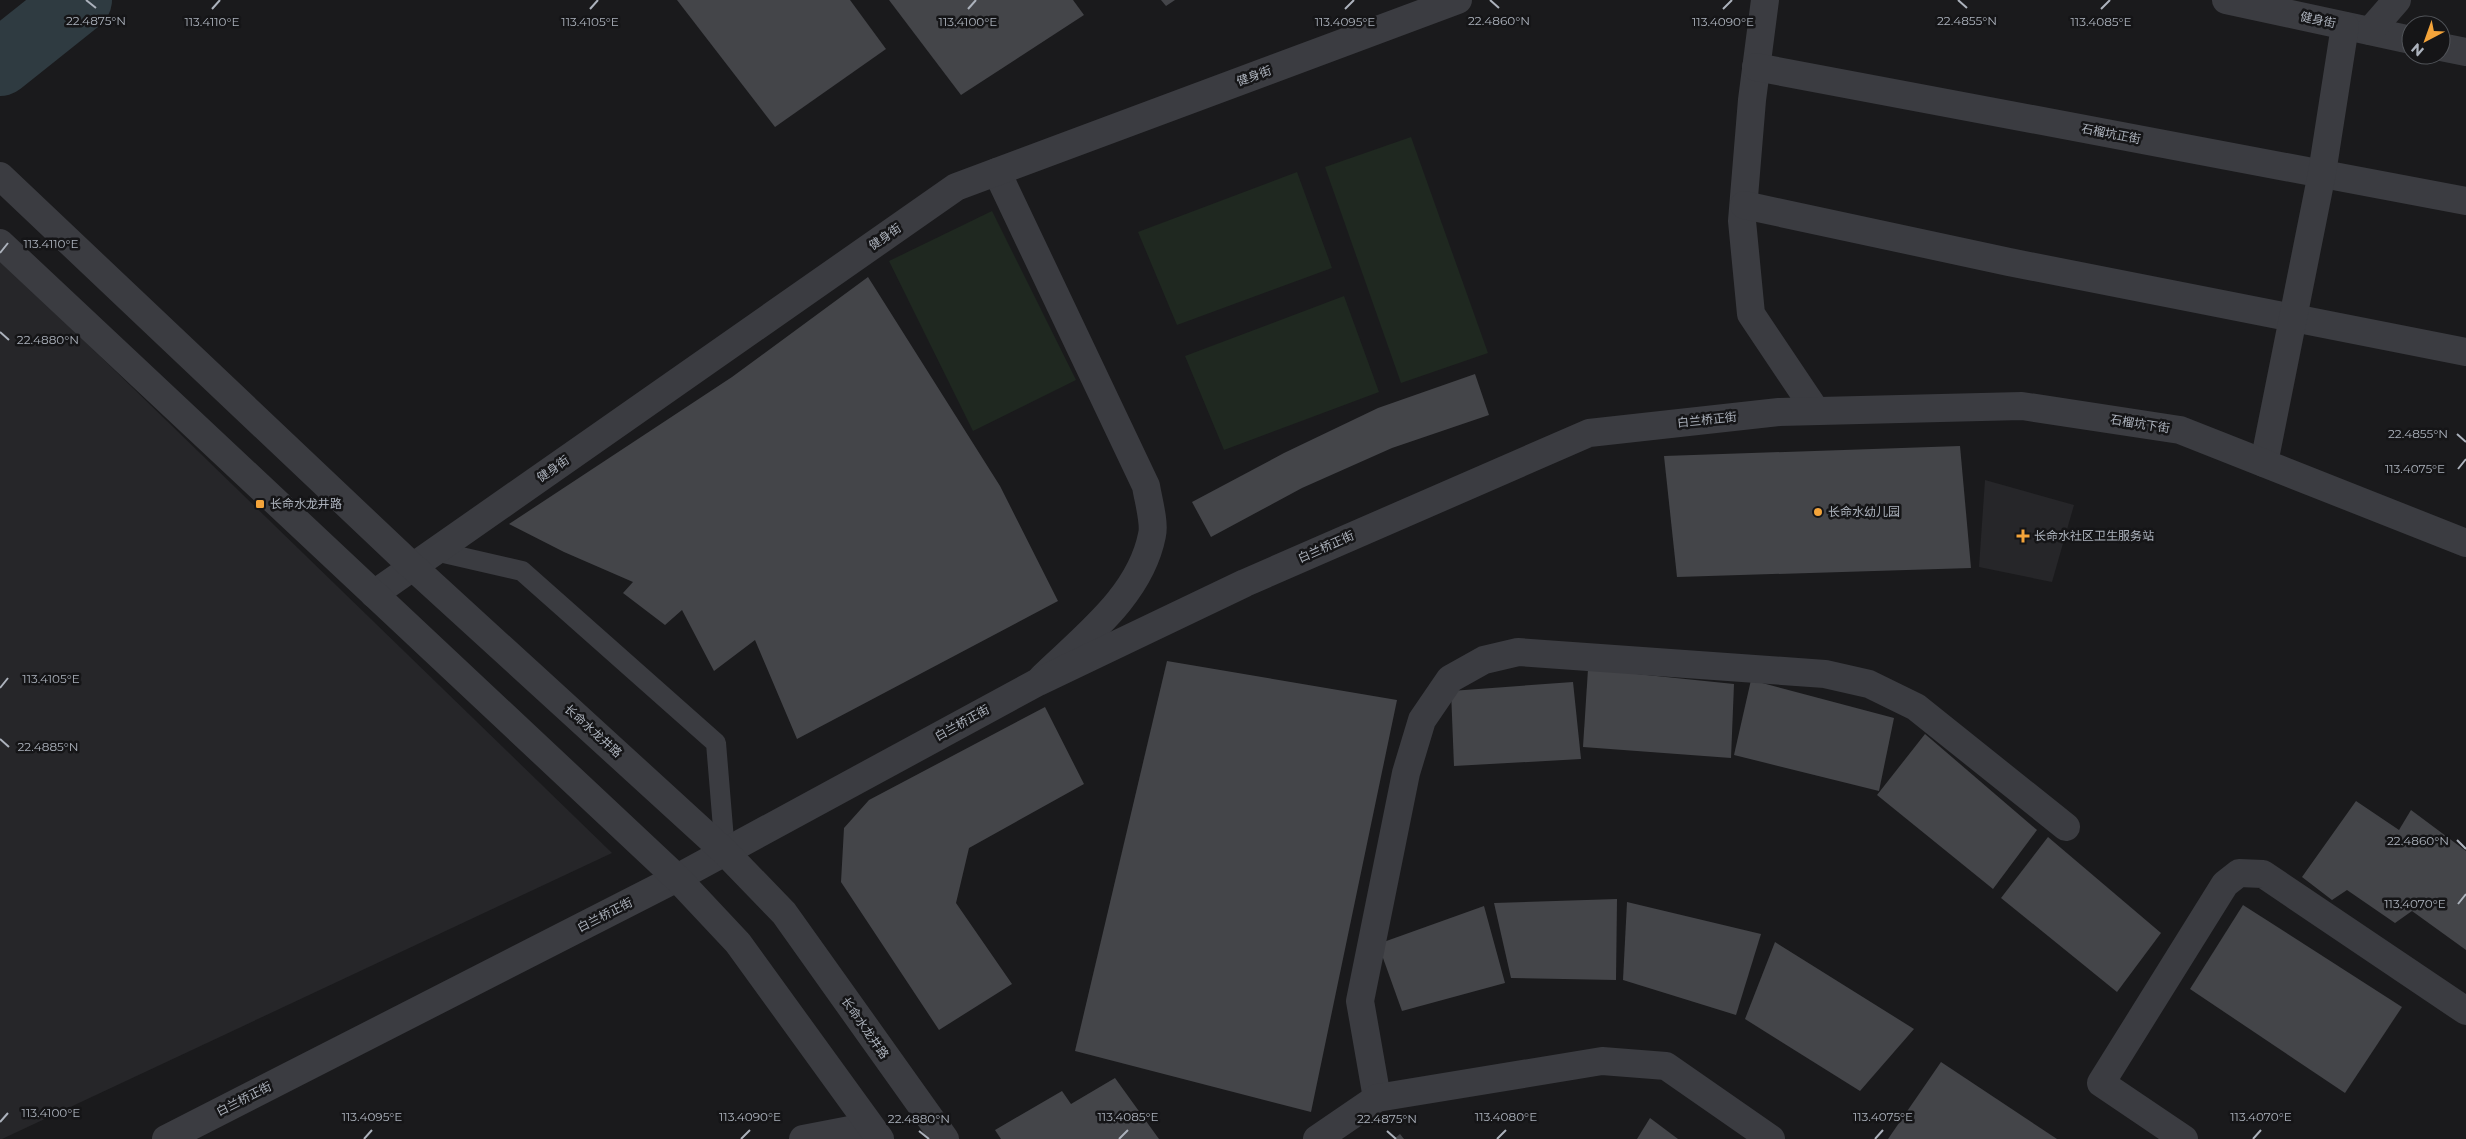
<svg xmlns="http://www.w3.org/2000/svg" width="2466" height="1139" font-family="Montserrat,'Noto Sans SC',sans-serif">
  <rect width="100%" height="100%" fill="#1a1a1c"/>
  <g fill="#262629">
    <polygon points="0,259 612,853 2,1139 0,1139"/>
    <polygon points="1985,480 2074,505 2052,582 1979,567"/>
  </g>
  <g fill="#1f2820">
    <polygon points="1411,137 1488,353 1401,383 1325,167"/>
    <polygon points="1297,172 1332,268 1177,325 1138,232"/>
    <polygon points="992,211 1076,380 973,431 889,261"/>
    <polygon points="1344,296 1379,392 1224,450 1185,356"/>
  </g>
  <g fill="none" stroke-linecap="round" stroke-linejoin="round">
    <polyline stroke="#2f3b41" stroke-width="66" points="0,63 79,0"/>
  </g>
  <g fill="#444549">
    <polygon points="677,0 850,0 886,49 775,127"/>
    <polygon points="889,0 1073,0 1084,15 961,95"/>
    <polygon points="1161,0 1175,0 1166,6"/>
    <polygon points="868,277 1000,486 1058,601 797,739 755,640 714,671 682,610 665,625 623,593 633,582 564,552 509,524 732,377"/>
    <polygon points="1475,374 1489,415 1392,448 1302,488 1211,537 1192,502 1284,453 1378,408"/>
    <polygon points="1960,446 1971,568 1677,577 1664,456"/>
    <polygon points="1167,661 1397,700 1311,1112 1075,1051"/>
    <polygon points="1588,669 1734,684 1731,758 1583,747"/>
    <polygon points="1751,680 1894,718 1879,791 1734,755"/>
    <polygon points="1573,682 1581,759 1454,766 1451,691"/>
    <polygon points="1045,707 1084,784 969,848 956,903 1012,984 939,1030 841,882 844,828 869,800"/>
    <polygon points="1925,734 2037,830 1993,889 1877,795"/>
    <polygon points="2356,801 2399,830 2411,810 2466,851 2466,950 2412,911 2395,923 2347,890 2332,900 2302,877"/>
    <polygon points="2048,837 2161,933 2117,992 2001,898"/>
    <polygon points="1617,899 1616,980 1511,978 1494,903"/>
    <polygon points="1627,902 1761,934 1736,1015 1623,980"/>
    <polygon points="2243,905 2402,1007 2345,1093 2190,989"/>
    <polygon points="1484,906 1505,983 1402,1011 1378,944"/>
    <polygon points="1775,942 1914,1029 1860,1091 1745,1019"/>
    <polygon points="1941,1062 2057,1139 1888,1139"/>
    <polygon points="1115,1078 1159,1139 1001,1139 995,1130 1062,1091 1071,1104"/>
    <polygon points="1650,1118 1678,1139 1637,1139"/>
    <polygon points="1400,1134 1404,1139 1394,1139"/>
  </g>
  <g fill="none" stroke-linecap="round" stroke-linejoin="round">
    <polyline stroke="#3b3c41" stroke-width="20" points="435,551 522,571 716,743 725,852"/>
    <path stroke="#3b3c41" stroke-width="28" d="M 997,172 L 1146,486 C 1148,499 1155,523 1152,535 C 1140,596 1084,637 1042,678"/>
    <g stroke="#3b3c41" stroke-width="28">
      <polyline points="1765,0 1752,100 1742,221 1751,314 1816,411"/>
      <polyline points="2226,0 2411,40"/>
      <polyline points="2370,31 2397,0"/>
      <polyline points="2441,47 2466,52"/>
      <polyline points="1756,67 2466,201"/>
      <polyline points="1744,205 2009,262 2466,352"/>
      <polyline points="2264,463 2322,173 2345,26"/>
      <polyline points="374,594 956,187 1458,0"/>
      <polyline points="1377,1098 1360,1001 1406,773 1422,720 1450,679 1484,660 1518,652 1825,674 1869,684 1916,707 2066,827"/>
      <polyline points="166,1139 677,878 1038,682 1245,583 1589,433 1779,412 2022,406 2180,430 2466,543"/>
      <polyline points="803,1139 855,1129 868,1139"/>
      <polyline points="1317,1139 1377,1098 1602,1061 1666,1066 1771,1139"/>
      <polyline points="2184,1139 2101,1083 2225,884 2239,873 2263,874 2466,1011"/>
    </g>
    <g stroke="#3b3c41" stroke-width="28">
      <polyline points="0,176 413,567 725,852 784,913 945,1139"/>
      <polyline points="0,243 677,878 738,943 880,1139"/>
    </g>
  </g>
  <path fill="none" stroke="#acb2bc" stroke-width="2" d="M 86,0 L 96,8M 1490,0 L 1499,8M 1958,0 L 1967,8M 212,9 L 220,0M 590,9 L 598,0M 968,9 L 976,0M 1345,9 L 1354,0M 1723,9 L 1732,0M 2101,9 L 2110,0M 0,253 L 8,243M 0,332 L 9,340M 2457,434 L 2466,442M 2458,469 L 2466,459M 0,688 L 8,678M 0,739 L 9,747M 2457,840 L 2466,849M 2458,904 L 2466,894M 0,1122 L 8,1113M 919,1131 L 929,1139M 1387,1131 L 1396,1139M 364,1139 L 372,1130M 741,1139 L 750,1130M 1119,1139 L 1128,1130M 1497,1139 L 1506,1130M 1875,1139 L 1883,1130M 2253,1139 L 2261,1130"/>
  <g fill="#f4a43a" stroke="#151517" stroke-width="2">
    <rect x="255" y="499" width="10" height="10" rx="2.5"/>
    <circle cx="1818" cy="512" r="5"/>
    <path d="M2020.5 528.5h5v5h5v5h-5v5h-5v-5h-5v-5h5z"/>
  </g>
  <g text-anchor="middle" stroke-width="5" stroke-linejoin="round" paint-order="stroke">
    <g font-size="12" fill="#acb2bc" stroke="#151517">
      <text transform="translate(2318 20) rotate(12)" y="4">健身街</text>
      <text transform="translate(1254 76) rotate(-20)" y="4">健身街</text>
      <text transform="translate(2111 134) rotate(11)" y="4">石榴坑正街</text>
      <text transform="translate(885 237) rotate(-35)" y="4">健身街</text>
      <text transform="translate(1707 420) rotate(-6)" y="4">白兰桥正街</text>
      <text transform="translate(2140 424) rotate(9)" y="4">石榴坑下街</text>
      <text transform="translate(553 469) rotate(-35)" y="4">健身街</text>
      <text transform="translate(1326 547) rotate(-24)" y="4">白兰桥正街</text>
      <text transform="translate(962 723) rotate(-29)" y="4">白兰桥正街</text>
      <text transform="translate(593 731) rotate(42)" y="4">长命水龙井路</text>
      <text transform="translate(605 915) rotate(-27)" y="4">白兰桥正街</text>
      <text transform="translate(865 1028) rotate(55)" y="4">长命水龙井路</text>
      <text transform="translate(244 1099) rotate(-27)" y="4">白兰桥正街</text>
    </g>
    <g font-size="12" fill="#acb2bc" stroke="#151517" text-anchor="start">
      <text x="270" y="508">长命水龙井路</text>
      <text x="1828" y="516">长命水幼儿园</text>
      <text x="2034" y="540">长命水社区卫生服务站</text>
    </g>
  </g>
  <g font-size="12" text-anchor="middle" fill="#acb2bc" stroke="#151517" stroke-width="5" stroke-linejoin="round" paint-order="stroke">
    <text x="96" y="25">22.4875°N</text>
    <text x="1499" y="25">22.4860°N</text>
    <text x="1967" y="25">22.4855°N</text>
    <text x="212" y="26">113.4110°E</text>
    <text x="590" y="26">113.4105°E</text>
    <text x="968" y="26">113.4100°E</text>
    <text x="1345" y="26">113.4095°E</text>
    <text x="1723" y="26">113.4090°E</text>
    <text x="2101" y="26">113.4085°E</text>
    <text x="51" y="248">113.4110°E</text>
    <text x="48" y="344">22.4880°N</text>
    <text x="2418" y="438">22.4855°N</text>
    <text x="2415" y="473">113.4075°E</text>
    <text x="51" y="683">113.4105°E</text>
    <text x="48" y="751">22.4885°N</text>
    <text x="2418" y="845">22.4860°N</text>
    <text x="2415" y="908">113.4070°E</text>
    <text x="51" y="1117">113.4100°E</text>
    <text x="372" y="1121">113.4095°E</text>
    <text x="750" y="1121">113.4090°E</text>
    <text x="1128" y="1121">113.4085°E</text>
    <text x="1506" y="1121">113.4080°E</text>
    <text x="1883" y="1121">113.4075°E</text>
    <text x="2261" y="1121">113.4070°E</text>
    <text x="919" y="1123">22.4880°N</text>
    <text x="1387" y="1123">22.4875°N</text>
  </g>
  <g transform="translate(2426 40) rotate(221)"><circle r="24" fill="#151517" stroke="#515459"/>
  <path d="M0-4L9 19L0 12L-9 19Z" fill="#f4a43a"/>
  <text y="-8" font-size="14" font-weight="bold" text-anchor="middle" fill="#acb2bc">N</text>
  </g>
</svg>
